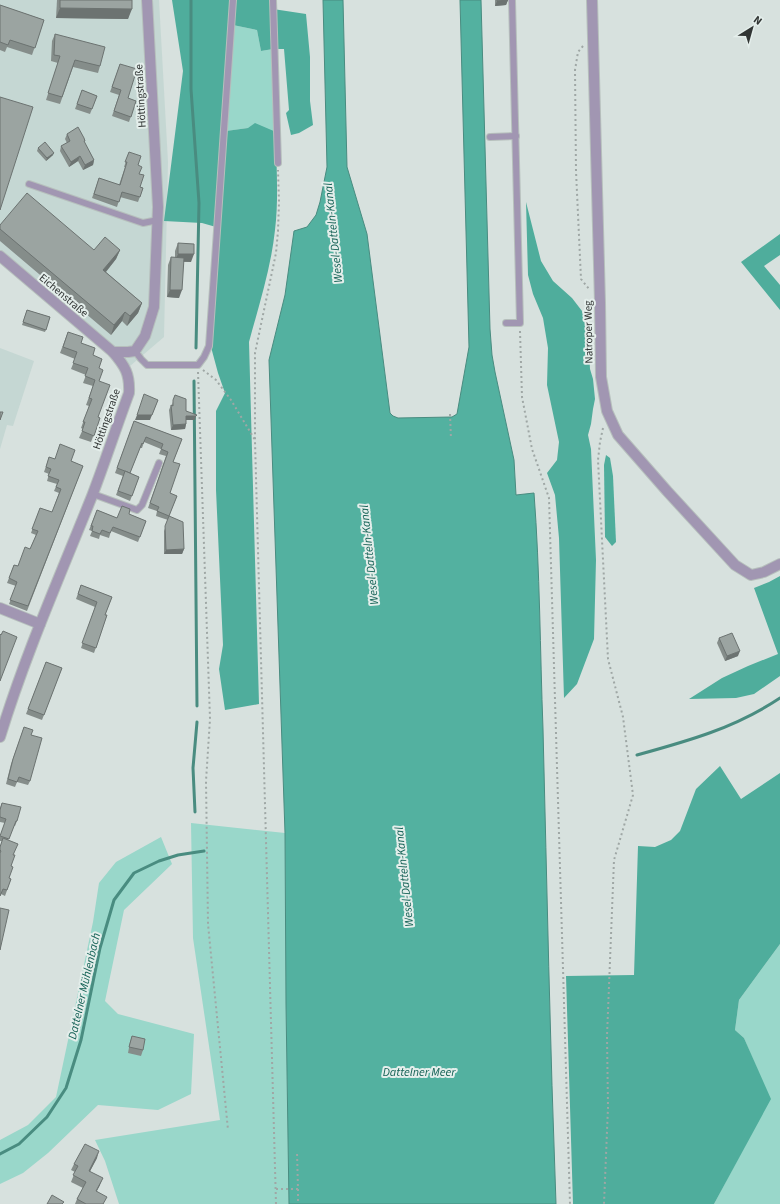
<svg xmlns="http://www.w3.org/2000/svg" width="780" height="1204" font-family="'Source Sans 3',sans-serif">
  <rect width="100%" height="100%" fill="#d7e1de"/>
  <g fill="#c5d7d3">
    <polygon points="0,0 159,0 168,162 164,337 130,366 0,254"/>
    <polygon points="0,348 34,361 13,426 7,425 0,449"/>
  </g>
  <g fill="#99d7ca">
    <polygon points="233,25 257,30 261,51 273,49 276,132 248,128 226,131"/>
    <polygon points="191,823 285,833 286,1004 289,1204 119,1204 105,1161 95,1140 220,1120 193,938"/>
    <polygon points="161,837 172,864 124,910 105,1001 118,1014 194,1034 191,1094 158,1110 98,1105 48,1153 23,1173 0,1184 0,1140 28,1125 56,1097 93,922 99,883 116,862"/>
    <polygon points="780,944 780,1204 714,1204 770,1099 744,1038 735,1030 739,1000"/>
  </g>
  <g fill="#4fad9c">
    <polygon points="172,0 232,0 216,227 202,223 164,221 183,71"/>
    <polygon points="235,0 272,0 273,9 306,14 310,57 310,101 313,125 299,133 291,135 286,113 289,110 284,49 273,49 261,51 257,30 233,25"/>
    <path d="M 255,123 L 276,132 C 276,165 279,197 275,230 C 271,268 259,305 249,342 L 259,704 L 225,710 L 219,669 L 223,645 L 216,490 L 216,411 L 225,393 L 218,373 L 211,347 L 226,131 L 248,128 Z"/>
    <polygon points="526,202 541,261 553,281 572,298 582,311 586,327 589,352 590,369 593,379 595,399 593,409 591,424 588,435 591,449 596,560 594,639 577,684 564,698 559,538 555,495 547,473 557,460 559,442 547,385 548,348 543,318 533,294 528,275"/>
    <polygon points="780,234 780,255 764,266 780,285 780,310 741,262"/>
    <polygon points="606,455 610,458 613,476 616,542 612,546 605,537 604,465"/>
    <polygon points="780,576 780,676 754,694 736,698 689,699 722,678 748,666 778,654 754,588 769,582"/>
    <polygon points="720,766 741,799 780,773 780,944 739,1000 735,1030 744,1038 771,1099 714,1204 573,1204 566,976 634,975 638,846 655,847 671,840 680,831 696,789"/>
  </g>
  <path fill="#53b1a0" stroke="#498c80" d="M 323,0 L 343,0 L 347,167 L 367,234 L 390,413 L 393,416 L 398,418 L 452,417 L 457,414 L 469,347 L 460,0 L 481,0 L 490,329 L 492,355 L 495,372 L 514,460 L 516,495 L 534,493 C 540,572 540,650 543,729 C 547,887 550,1046 556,1204 L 289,1204 L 286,1004 L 285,833 L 269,360 L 285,295 L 294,231 L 307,227 L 316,215 L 320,202 L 327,167 Z"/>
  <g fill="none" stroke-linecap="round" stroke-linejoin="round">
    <g stroke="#498c80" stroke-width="3">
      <polyline points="191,0 191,89 199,203 196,348"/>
      <polyline points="194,381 197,706"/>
      <path d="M 637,755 C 688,741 735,728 780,698"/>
      <polyline points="195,812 193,768 197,722"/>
      <polyline points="0,1154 19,1144 47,1117 66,1088 81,1040 100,948 114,900 134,873 159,861 178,855 204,851"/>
    </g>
    <g stroke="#b6bfbc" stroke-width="8">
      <g id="lane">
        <polyline points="273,0 278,163"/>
        <polyline points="490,137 516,136"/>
        <polyline points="29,184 143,223 158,220"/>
        <polyline points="506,323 520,323 512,0"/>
        <polyline points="135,351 141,359 147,365 198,365 204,357 209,346 233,0"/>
        <polyline points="93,494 137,510 142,505 159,463"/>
      </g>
    </g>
    <g stroke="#b6bfbc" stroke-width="12">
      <g id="street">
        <polyline points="592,0 600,303 601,377 607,411 618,435 667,491 735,565 751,575 764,572 780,564"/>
        <path d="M 0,256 L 113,352 C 125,366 130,374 129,393 C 116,428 105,462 92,496 C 60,576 25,655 0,737"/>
        <polyline points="113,352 128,352 135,351 145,336 154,307 158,207 147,0"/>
        <polyline points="0,608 40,624"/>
      </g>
    </g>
    <g stroke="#9fa7a5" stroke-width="2" stroke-dasharray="2 3" stroke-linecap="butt">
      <polyline points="583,46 578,52 575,70 576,171 581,279 589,289"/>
      <polyline points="520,331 522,397 532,449 549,498 570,1204"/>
      <polyline points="203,370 216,380 231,400 255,440"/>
      <polyline points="198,372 210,719 206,781 208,924 228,1130"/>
      <polyline points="450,414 451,439"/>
      <polyline points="603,428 600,442 598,460 608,659 623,717 633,795 614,860 607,1036 608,1107 604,1204"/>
      <polyline points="276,1189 298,1189 297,1152"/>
      <polyline points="298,1189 298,1204"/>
      <polyline points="276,1204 255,441 255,353 276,253 278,231 279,202 278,170"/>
    </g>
    <use href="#lane" stroke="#a196b2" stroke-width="6"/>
    <use href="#street" stroke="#a196b2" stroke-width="10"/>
  </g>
  <g fill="#858d8a">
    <polygon points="57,0 132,0 128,19 56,18"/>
    <polygon points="495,0 508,0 506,5 495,6"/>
    <polygon points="0,5 44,20 32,55 7,47 5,52 0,50"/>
    <polygon points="55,34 100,66 98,73 73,67 60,104 46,100 58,63 51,61 52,41"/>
    <polygon points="120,64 128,98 136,101 129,122 112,116 119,95 110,92"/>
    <polygon points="82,90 97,96 90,114 75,109"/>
    <polygon points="67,134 84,142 94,160 93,165 83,170 78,161 69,167 60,151 61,146 67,143 65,139"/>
    <polygon points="38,148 53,155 46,161 37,151"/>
    <polygon points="129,152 138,165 139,174 140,187 143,188 138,202 120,197 117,207 92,198 99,178 119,185 125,167 124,167"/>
    <polygon points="0,225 94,250 120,250 116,259 106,272 142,303 138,313 127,326 122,321 111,335 0,241"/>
    <polygon points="178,243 191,262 183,262 179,298 167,297 168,265 171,257 175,258 175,251"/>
    <polygon points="27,310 50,317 45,332 22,325"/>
    <polygon points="68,332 81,343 93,355 99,368 99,381 98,417 100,418 91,442 79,438 83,429 81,428 89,406 86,405 93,386 83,383 86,375 71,369 75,359 60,353"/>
    <polygon points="175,395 186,411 195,420 186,420 186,424 185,429 171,430 169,410 171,405 172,405"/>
    <polygon points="134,421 182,439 173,462 170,493 177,496 169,516 184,549 182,554 164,554 164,531 168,520 156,516 157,511 148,508 166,456 159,454 161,449 144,442 142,448 140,448 130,473 139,477 130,501 116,495 123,476 115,473"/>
    <polygon points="49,457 55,459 71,461 83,466 27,611 9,604 16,586 7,583 14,565 18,566 30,549 36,535 31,533 40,508 52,512 59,493 54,491 57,484 47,481 49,474 44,472"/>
    <polygon points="97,510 117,518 129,514 146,521 138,542 111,531 109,538 100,535 99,539 90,536 92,531 89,530"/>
    <polygon points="81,585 112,597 105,615 107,615 94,653 81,648 95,607 76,599"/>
    <polygon points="719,638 738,656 725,661 717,643"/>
    <polygon points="46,662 62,668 42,720 26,714"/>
    <polygon points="24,727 31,735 30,781 28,785 17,782 15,787 6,784 11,764"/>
    <polygon points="2,803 17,821 15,826 14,826 8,840 13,855 9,878 11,879 5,896 1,894 0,896 0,847 2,841 0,841 0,837 5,823 0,822 0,808"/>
    <polygon points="132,1036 143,1050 141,1056 128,1053 130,1042"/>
    <polygon points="97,1158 90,1171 100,1185 97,1191 104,1204 75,1204 77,1199 83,1188 71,1182 75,1172 71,1170 74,1164"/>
  </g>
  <g fill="#6c7371">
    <polygon points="508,0 506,5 495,6 497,1"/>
    <polygon points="60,8 132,9 128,19 56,18"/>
    <polygon points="54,153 53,155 46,161 47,158"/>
    <polygon points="80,156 78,161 69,167 71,162"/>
    <polygon points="94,160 93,165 83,170 85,165"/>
    <polygon points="120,250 116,259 100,279 103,270"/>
    <polygon points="178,254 194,254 191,262 175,261"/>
    <polygon points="170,290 182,290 179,298 167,297"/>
    <polygon points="142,303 138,313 127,326 130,316"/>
    <polygon points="125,312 122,321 111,335 114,325"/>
    <polygon points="158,400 150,420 135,420 137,415"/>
    <polygon points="186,416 196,416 195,420 185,420"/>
    <polygon points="186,424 185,429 171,430 173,425"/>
    <polygon points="184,549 182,554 164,554 166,550"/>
    <polygon points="740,651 738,656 725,661 727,656"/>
    <polygon points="99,1151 97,1158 87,1177 89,1171"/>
    <polygon points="103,1178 100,1185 93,1197 96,1191"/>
  </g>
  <g fill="#9ba4a1" stroke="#6c7371">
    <polygon points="60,0 132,0 132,9 60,8"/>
    <polygon points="497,0 508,0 497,1"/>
    <polygon points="0,5 44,20 35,48 10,40 8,45 0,42"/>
    <polygon points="55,34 105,47 100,66 75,60 62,97 48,93 60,56 54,55"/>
    <polygon points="120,64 137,69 128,98 136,101 131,117 114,111 121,90 112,87"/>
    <polygon points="82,90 97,96 92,109 77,104"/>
    <polygon points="0,97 33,107 0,210"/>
    <polygon points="78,127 84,138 85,141 84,141 94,160 85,165 80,156 71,162 61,146 70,141 67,134"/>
    <polygon points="45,142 54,153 47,158 38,148"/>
    <polygon points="129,152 141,156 138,165 142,167 139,174 144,175 140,187 143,188 140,197 122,192 119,202 94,194 99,178 120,185 127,162 125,162"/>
    <polygon points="27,193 94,250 105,237 120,250 103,270 142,303 130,316 125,312 114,325 0,229 0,225"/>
    <polygon points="178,243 194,244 194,254 178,254"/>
    <polygon points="171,257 184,258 182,290 170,290"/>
    <polygon points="27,310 50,317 46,330 23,322"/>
    <polygon points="68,332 83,337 81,343 95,348 93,355 102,359 99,368 103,370 99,381 110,385 98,417 100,418 94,436 82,431 85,422 83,422 92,399 89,398 95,380 85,376 88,368 73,363 77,352 63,347"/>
    <polygon points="144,394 158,400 152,415 137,415"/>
    <polygon points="175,395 186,399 186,411 197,415 196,416 186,416 186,424 173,425 171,405 173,406 173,400"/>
    <polygon points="0,412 3,412 0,420"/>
    <polygon points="134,421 182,439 173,462 180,464 170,493 177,496 169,516 157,511 159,507 150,503 168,452 161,449 163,444 146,437 143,444 142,443 130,473 117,468"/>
    <polygon points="60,444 75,450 71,461 83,466 28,606 10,600 17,582 9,578 14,565 18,566 25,547 30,549 38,531 32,529 40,508 52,512 61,489 56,487 59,480 48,476 51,469 46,467 49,457 55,459"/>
    <polygon points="125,471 139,477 132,496 118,491"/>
    <polygon points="122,506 130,509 129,514 146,521 140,537 113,527 110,533 102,530 100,534 92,531 93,526 91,526 97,510 117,518"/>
    <polygon points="169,516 183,522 184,549 166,550 165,526"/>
    <polygon points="81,585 112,597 105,615 107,615 96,648 82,643 97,602 78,594"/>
    <polygon points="3,631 17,637 0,681 0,634 1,635"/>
    <polygon points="732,633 740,651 727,656 719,638"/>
    <polygon points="46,662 62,668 44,715 28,709"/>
    <polygon points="24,727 33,730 31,735 42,738 30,781 19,777 17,782 8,779 13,759"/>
    <polygon points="2,803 21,807 17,821 16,821 9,839 0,836 6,819 0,817 0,810"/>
    <polygon points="3,838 18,844 13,855 15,855 11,866 13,867 9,878 11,879 7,890 3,889 0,896 0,853 1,851 0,850 0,847"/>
    <polygon points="0,908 9,910 0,950"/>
    <polygon points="132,1036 145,1039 143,1050 129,1047"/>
    <polygon points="85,1144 99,1151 89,1171 103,1178 96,1191 107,1197 103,1204 86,1204 77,1199 86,1182 73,1175 78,1166 74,1164"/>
    <polygon points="52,1195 64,1202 62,1204 47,1204"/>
  </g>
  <g text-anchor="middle" stroke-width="4" stroke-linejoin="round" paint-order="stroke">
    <g font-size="11" fill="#313534" stroke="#e4eeeb">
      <text transform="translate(140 96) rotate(-93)" y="4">Höttingstraße</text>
      <text transform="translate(64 295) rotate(40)" y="4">Eichenstraße</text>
      <text transform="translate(588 332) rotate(-91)" y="4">Natroper Weg</text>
      <text transform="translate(106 419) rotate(-71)" y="4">Höttingstraße</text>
    </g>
    <g font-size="12" font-style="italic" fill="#156256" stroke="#e4eeeb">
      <text transform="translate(333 233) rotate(-96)" y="4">Wesel-Datteln-Kanal</text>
      <text transform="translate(369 555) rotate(-96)" y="4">Wesel-Datteln-Kanal</text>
      <text transform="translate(404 877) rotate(-96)" y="4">Wesel-Datteln-Kanal</text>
      <text transform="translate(84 986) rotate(-77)" y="4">Dattelner Mühlenbach</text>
      <text x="419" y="1076">Dattelner Meer</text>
    </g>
  </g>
  <g transform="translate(752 28) rotate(37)" stroke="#e4eeeb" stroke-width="3" paint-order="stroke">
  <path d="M0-3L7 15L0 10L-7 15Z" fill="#313534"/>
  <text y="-6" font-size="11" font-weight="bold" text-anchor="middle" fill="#313534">N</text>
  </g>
</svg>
